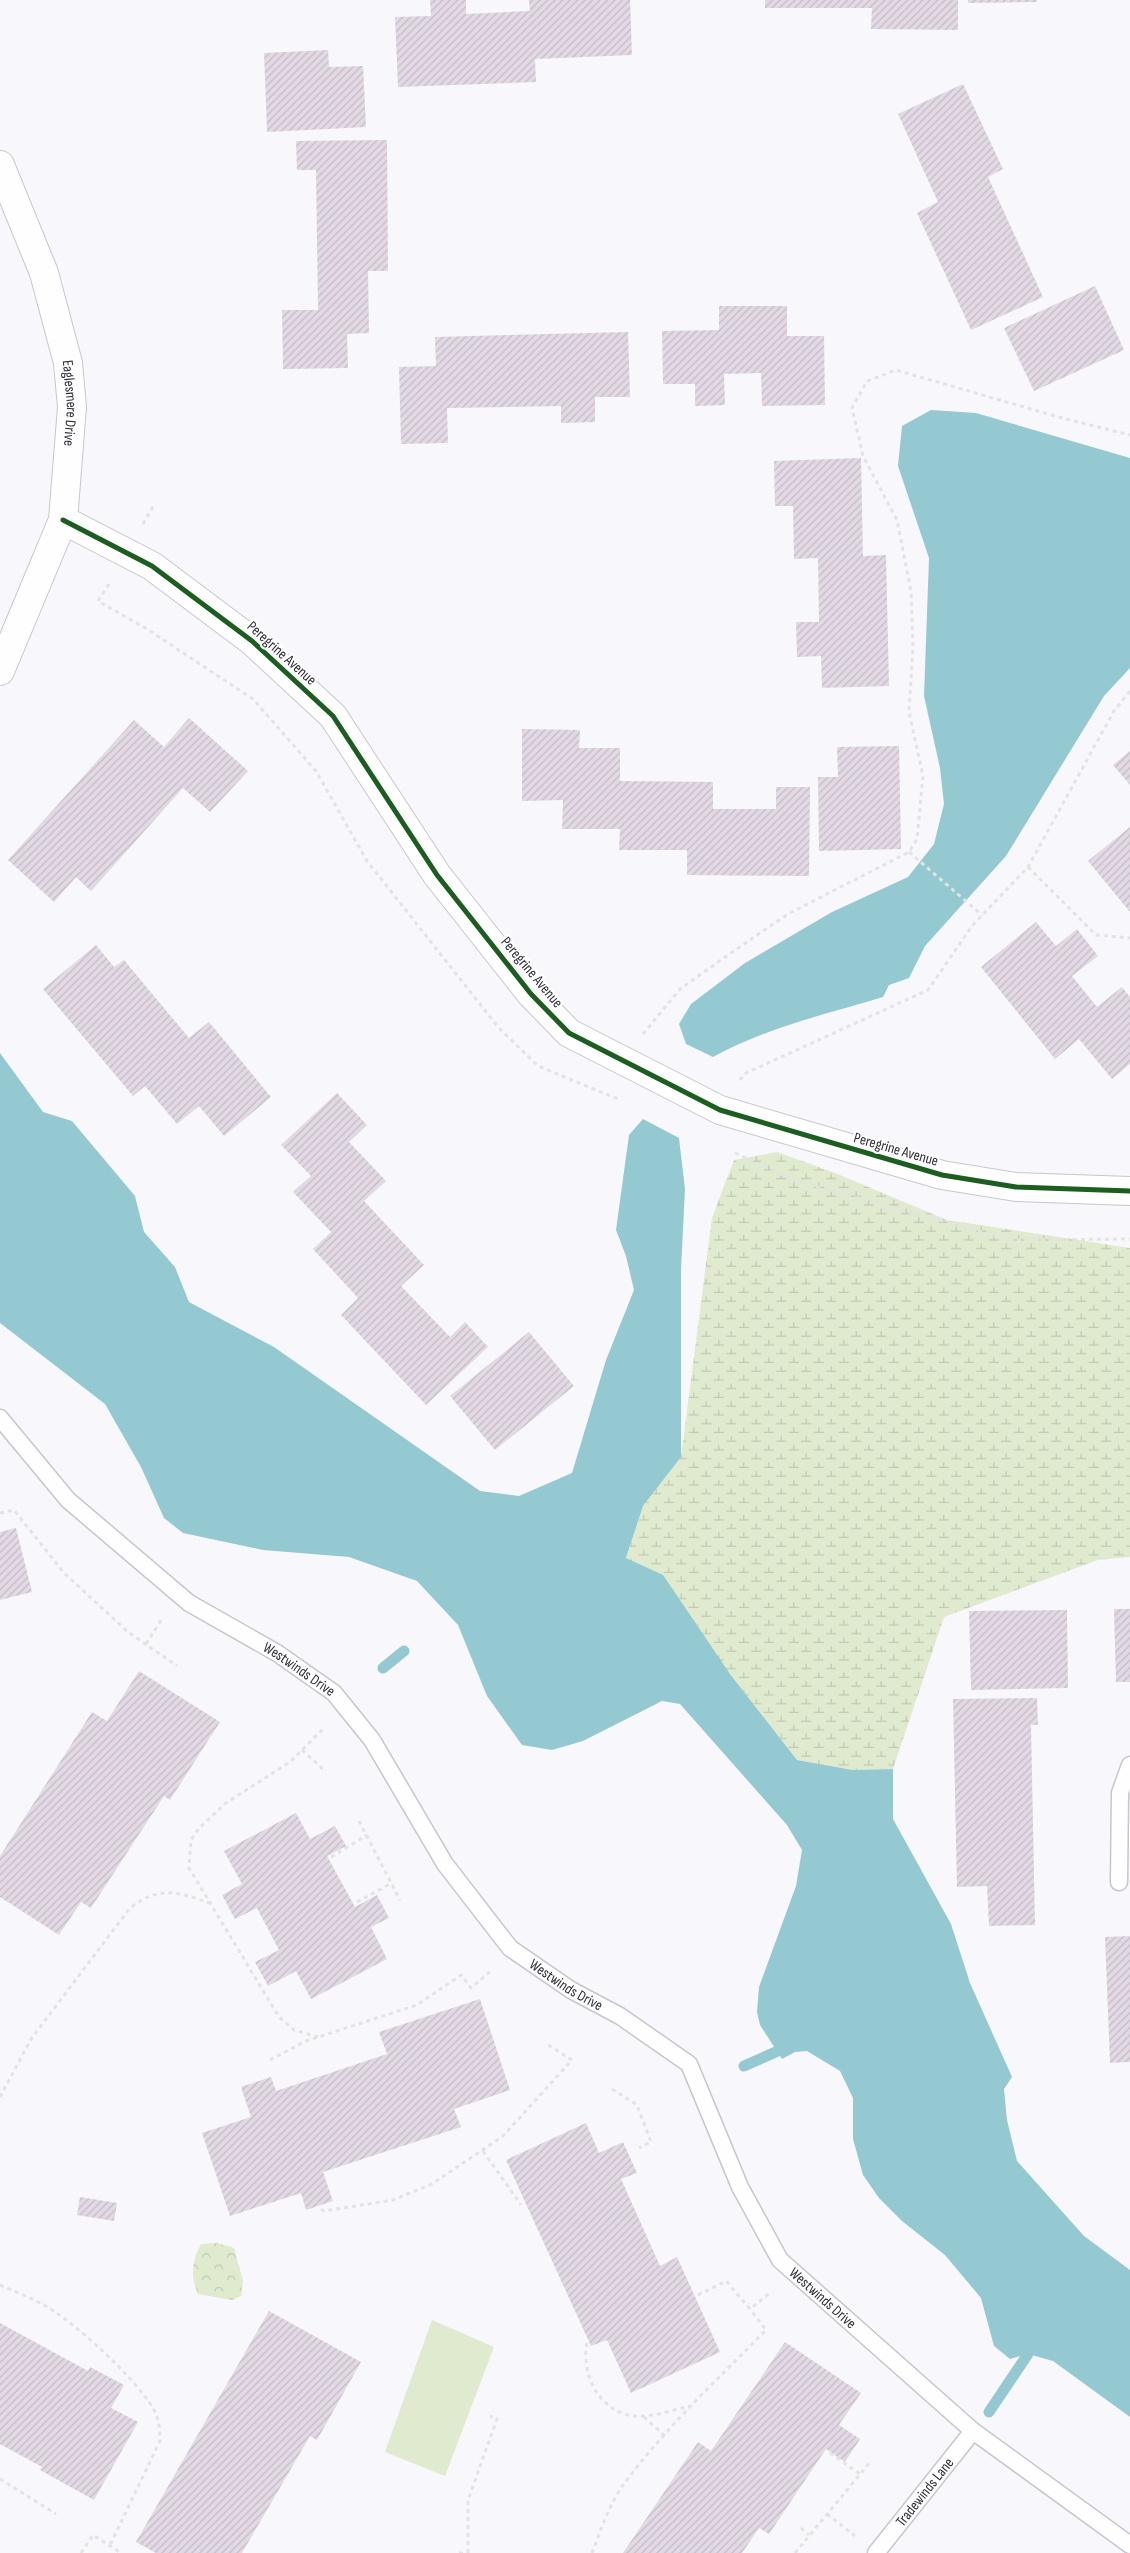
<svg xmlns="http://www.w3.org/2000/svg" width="1130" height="2553" font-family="'Sofia Sans Condensed',sans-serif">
  <defs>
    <pattern id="wetland-marsh" width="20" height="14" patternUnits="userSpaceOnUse" patternTransform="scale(1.25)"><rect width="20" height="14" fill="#dfeace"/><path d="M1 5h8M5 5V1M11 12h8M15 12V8" fill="none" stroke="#c0c9b2"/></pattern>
    <pattern id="park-crowns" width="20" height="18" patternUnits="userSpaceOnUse" patternTransform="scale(1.25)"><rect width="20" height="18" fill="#dfeace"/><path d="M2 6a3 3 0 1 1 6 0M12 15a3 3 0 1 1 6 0" fill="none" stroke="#c0c9b2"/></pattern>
    <pattern id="building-hatch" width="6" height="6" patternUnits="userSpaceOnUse" patternTransform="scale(1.25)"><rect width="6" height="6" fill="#e2d9e4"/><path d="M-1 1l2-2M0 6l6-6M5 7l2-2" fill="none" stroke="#c2bbc4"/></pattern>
  </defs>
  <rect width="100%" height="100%" fill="#f8f7fb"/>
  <polygon fill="#dfeace" points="432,2320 494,2347 445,2476 385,2452"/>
  <polygon fill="url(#wetland-marsh)" points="777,1152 835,1173 947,1220 1130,1248 1130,1557 1098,1560 944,1617 893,1769 853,1770 797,1760 730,1674 626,1559 643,1506 681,1457 712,1218 734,1160"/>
  <path fill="url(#park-crowns)" d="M 217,2243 L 234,2248 L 243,2281 L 241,2296 L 232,2300 L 198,2294 C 190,2276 192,2261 201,2244 Z"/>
  <g fill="#95c9d1">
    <path d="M 931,410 L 976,413 L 1130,458 L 1130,668 L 1104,696 L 1006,856 L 925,946 L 909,978 L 889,985 L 883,997 C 827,1014 765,1028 713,1057 L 686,1044 L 679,1024 L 691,1004 L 745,963 L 832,912 L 908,877 L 934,844 L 944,804 L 940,768 L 924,696 L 929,558 L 898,466 L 902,426 Z"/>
    <polygon points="0,1053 43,1112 72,1121 135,1196 144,1232 175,1267 189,1302 274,1347 480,1491 519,1496 572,1473 606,1360 634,1290 626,1256 616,1230 629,1135 643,1119 679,1138 685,1189 681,1270 681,1457 643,1506 626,1558 663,1575 730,1674 797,1760 853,1770 893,1769 893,1819 951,1924 970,1983 1012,2077 1004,2089 1007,2120 1017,2161 1084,2236 1130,2270 1130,2417 1053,2361 1028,2354 1010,2359 994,2346 981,2298 945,2255 902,2221 879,2198 863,2175 853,2139 853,2098 840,2071 807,2051 795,2052 782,2059 760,2025 757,2012 759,1987 796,1886 802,1850 787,1825 680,1704 662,1701 583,1741 552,1750 522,1745 487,1696 458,1625 417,1581 349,1557 263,1550 183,1533 164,1518 141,1467 105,1404 0,1323"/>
  </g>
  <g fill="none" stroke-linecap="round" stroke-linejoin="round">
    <g stroke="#95c9d1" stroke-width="11">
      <polyline points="383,1668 404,1651"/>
      <polyline points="744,2066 778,2051"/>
      <polyline points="989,2412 1028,2354"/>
    </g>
  </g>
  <g fill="url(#building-hatch)">
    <polygon points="430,0 466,0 466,14 530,11 529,0 630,0 632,55 535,59 536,82 398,87 395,17 431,16"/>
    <polygon points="765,0 958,0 958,30 871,29 872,8 765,8"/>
    <polygon points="968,0 1037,0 1037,2 968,3"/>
    <polygon points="328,50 329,67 363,66 366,127 267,132 264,53"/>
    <polygon points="963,84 1003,169 988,177 1043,297 971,330 917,213 938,202 898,114"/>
    <polygon points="387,140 388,271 368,271 369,333 347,334 348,368 283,369 282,310 318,310 316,170 297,170 296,141"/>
    <polygon points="1095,286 1124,350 1034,391 1004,328"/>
    <polygon points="719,306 787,306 787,336 824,336 825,405 762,406 761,373 724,374 725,405 695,406 695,384 663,384 662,331 719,330"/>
    <polygon points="628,332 630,397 595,397 595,422 561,423 561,406 447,408 448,443 401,444 399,367 436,366 435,337"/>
    <polygon points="861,458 863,556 886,555 889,686 822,688 821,656 797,657 796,622 819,622 818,558 794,559 793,506 775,506 774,461"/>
    <polygon points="189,718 248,771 210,812 183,788 91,891 76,877 54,902 8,860 134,720 164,747"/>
    <polygon points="522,729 580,730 579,748 620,748 620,781 713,782 713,809 776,809 776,787 810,787 809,876 687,875 687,850 619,850 620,829 562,829 563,800 522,801"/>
    <polygon points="899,746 901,849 819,851 818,777 838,777 837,747"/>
    <polygon points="1130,751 1130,785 1113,765"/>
    <polygon points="1130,827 1130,912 1088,861"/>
    <polygon points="1036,922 1056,946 1077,929 1098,956 1072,976 1097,1007 1122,987 1130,997 1130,1064 1112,1079 1079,1039 1055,1059 981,967"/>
    <polygon points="96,945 114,967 124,960 189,1038 209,1022 271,1097 224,1136 199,1106 177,1124 145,1086 133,1096 43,989"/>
    <polygon points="337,1093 367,1125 349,1142 386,1181 364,1201 424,1265 401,1286 450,1337 465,1322 488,1347 426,1405 341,1315 358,1298 313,1249 331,1232 293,1192 311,1176 281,1145"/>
    <polygon points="529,1332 574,1386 495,1450 450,1396"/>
    <polygon points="16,1528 32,1592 0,1600 0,1532"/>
    <polygon points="1114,1609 1130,1609 1130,1682 1116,1682"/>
    <polygon points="1067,1610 1068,1688 971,1690 969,1611"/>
    <polygon points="139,1671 220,1722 170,1800 164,1796 91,1908 81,1902 59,1935 0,1897 0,1856 92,1712 107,1721"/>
    <polygon points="1037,1698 1038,1725 1031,1725 1035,1925 989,1926 987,1886 957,1887 953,1699"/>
    <polygon points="296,1813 310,1839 335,1826 346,1846 327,1856 355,1907 377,1895 389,1918 371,1927 387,1959 311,1999 296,1971 268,1986 255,1962 279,1950 257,1908 235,1919 222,1895 242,1884 224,1851"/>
    <polygon points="1130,1936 1130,2062 1110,2063 1105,1937"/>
    <polygon points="480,1999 510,2090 454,2109 461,2127 323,2172 333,2201 306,2210 301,2193 230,2216 202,2133 251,2117 241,2087 271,2077 276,2091 387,2054 379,2032"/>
    <polygon points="586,2123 599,2153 623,2142 637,2173 621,2179 660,2266 677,2257 720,2352 631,2393 607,2340 591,2346 506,2160"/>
    <polygon points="80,2197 117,2203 114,2221 77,2215"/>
    <polygon points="269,2311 361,2362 317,2440 310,2436 242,2553 156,2553 136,2542"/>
    <polygon points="0,2323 88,2371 90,2367 124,2385 111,2408 138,2422 94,2500 40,2470 42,2467 0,2444"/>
    <polygon points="785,2342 861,2393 839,2425 860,2439 845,2462 826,2449 769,2534 759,2528 742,2553 623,2553 698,2442 711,2451"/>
  </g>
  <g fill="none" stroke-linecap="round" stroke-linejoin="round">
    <g stroke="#c8c6cd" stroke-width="19">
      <g id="service">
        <path id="s1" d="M 0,1418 L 68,1500 L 189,1603 L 277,1653 L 334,1693 L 372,1740 L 445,1864 L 510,1948 L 571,1990 L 620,2016 L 689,2064 L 740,2187 L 780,2260 L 973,2431 L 1130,2545"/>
        <polyline points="1119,1882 1120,1793 1130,1765"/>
        <path id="s2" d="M 876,2553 L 973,2431"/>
      </g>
    </g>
    <g stroke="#c8c6cd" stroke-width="30">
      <g id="minor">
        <path id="s3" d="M 0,165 L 44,273 L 68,363 L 72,407 L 63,520 L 0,671"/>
        <polyline points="63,520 152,566 252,641 333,716 437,875 531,994 569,1033 720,1110 942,1175 1016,1187 1130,1191"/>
      </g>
    </g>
    <g stroke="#e3e3e4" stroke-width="3" stroke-dasharray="4 4" stroke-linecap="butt">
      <polyline points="143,524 154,505"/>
      <polyline points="109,584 98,601 147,629 253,699 316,771 367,861 498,1027 538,1066 618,1099"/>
      <polyline points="909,852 982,915"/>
      <polyline points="1028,867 1096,935 1130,938"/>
      <polyline points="643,1034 680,989 738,948 788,914 909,852 917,839 923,776 909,712 913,646 911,591 897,520 863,456 852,408 867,381 896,370 1062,418 1130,435"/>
      <polyline points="740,1080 744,1074 928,990 972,926 1028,867 1114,711 1130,691"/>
      <polyline points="735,1153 793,1180 1011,1240 1130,1239"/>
      <polyline points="0,1513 14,1510 64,1573 128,1632 177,1666"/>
      <polyline points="146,1644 163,1617"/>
      <polyline points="302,1750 323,1769"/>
      <polyline points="359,1821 400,1900"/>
      <polyline points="331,1857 367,1835"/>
      <polyline points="357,1902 390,1884"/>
      <polyline points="318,2037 294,2030 279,2017 189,1868 191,1840 199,1828 226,1803 290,1762 325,1727"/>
      <polyline points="270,2060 306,2041 417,2005 461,1975 471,1988 492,1970"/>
      <polyline points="612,2089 637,2105 651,2142 639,2148"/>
      <path d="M 0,2097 L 31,2039 L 130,1908 C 159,1886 176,1891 209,1903"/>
      <polyline points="483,2151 521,2205"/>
      <polyline points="321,2209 324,2211 393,2200 432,2184 503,2136 572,2060 547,2044"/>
      <path d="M 0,2285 C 14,2291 29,2297 42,2304 C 74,2321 134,2377 153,2408 C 159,2418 160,2429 160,2441 L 110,2545"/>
      <polyline points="698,2295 726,2281 750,2309 771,2292"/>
      <path d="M 587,2343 C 580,2378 604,2420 645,2416 C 660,2415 676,2409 690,2406"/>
      <polyline points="644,2417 665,2436"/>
      <polyline points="830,2453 860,2474"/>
      <polyline points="0,2479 56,2514"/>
      <polyline points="827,2514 855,2536"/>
      <polyline points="801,2528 809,2535"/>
      <polyline points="81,2553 93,2535 121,2553"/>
      <polyline points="459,2553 468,2553"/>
      <polyline points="468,2553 468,2500 497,2419 490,2416"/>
      <path d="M 592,2553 C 601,2530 609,2504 624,2484 C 665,2428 718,2379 766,2330 L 750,2309"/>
      <polyline points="795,2553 871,2461"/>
    </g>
    <use href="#service" stroke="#fefefe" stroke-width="16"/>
    <use href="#minor" stroke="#fefefe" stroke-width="28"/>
    <g stroke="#fff" stroke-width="8">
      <polyline id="cycleway" points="63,520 152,566 252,641 333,716 437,875 531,994 569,1033 720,1110 942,1175 1016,1187 1130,1191"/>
    </g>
    <use href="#cycleway" stroke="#1b5e20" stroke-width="5"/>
  </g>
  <g text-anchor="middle" stroke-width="4.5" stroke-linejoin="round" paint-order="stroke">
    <g font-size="15" fill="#312f39" stroke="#fff">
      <text dy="5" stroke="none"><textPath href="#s3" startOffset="250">Eaglesmere Drive</textPath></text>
      <text transform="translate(282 653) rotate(42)" y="5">Peregrine Avenue</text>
      <text transform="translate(532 972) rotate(50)" y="5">Peregrine Avenue</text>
      <text transform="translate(896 1149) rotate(16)" y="5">Peregrine Avenue</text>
      <text dy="5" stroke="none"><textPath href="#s1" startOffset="394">Westwinds Drive</textPath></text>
      <text dy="5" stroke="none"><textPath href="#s1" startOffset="814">Westwinds Drive</textPath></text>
      <text dy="5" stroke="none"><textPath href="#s1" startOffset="1234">Westwinds Drive</textPath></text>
      <text dy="5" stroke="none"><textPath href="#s2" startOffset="78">Tradewinds Lane</textPath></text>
    </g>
  </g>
</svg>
